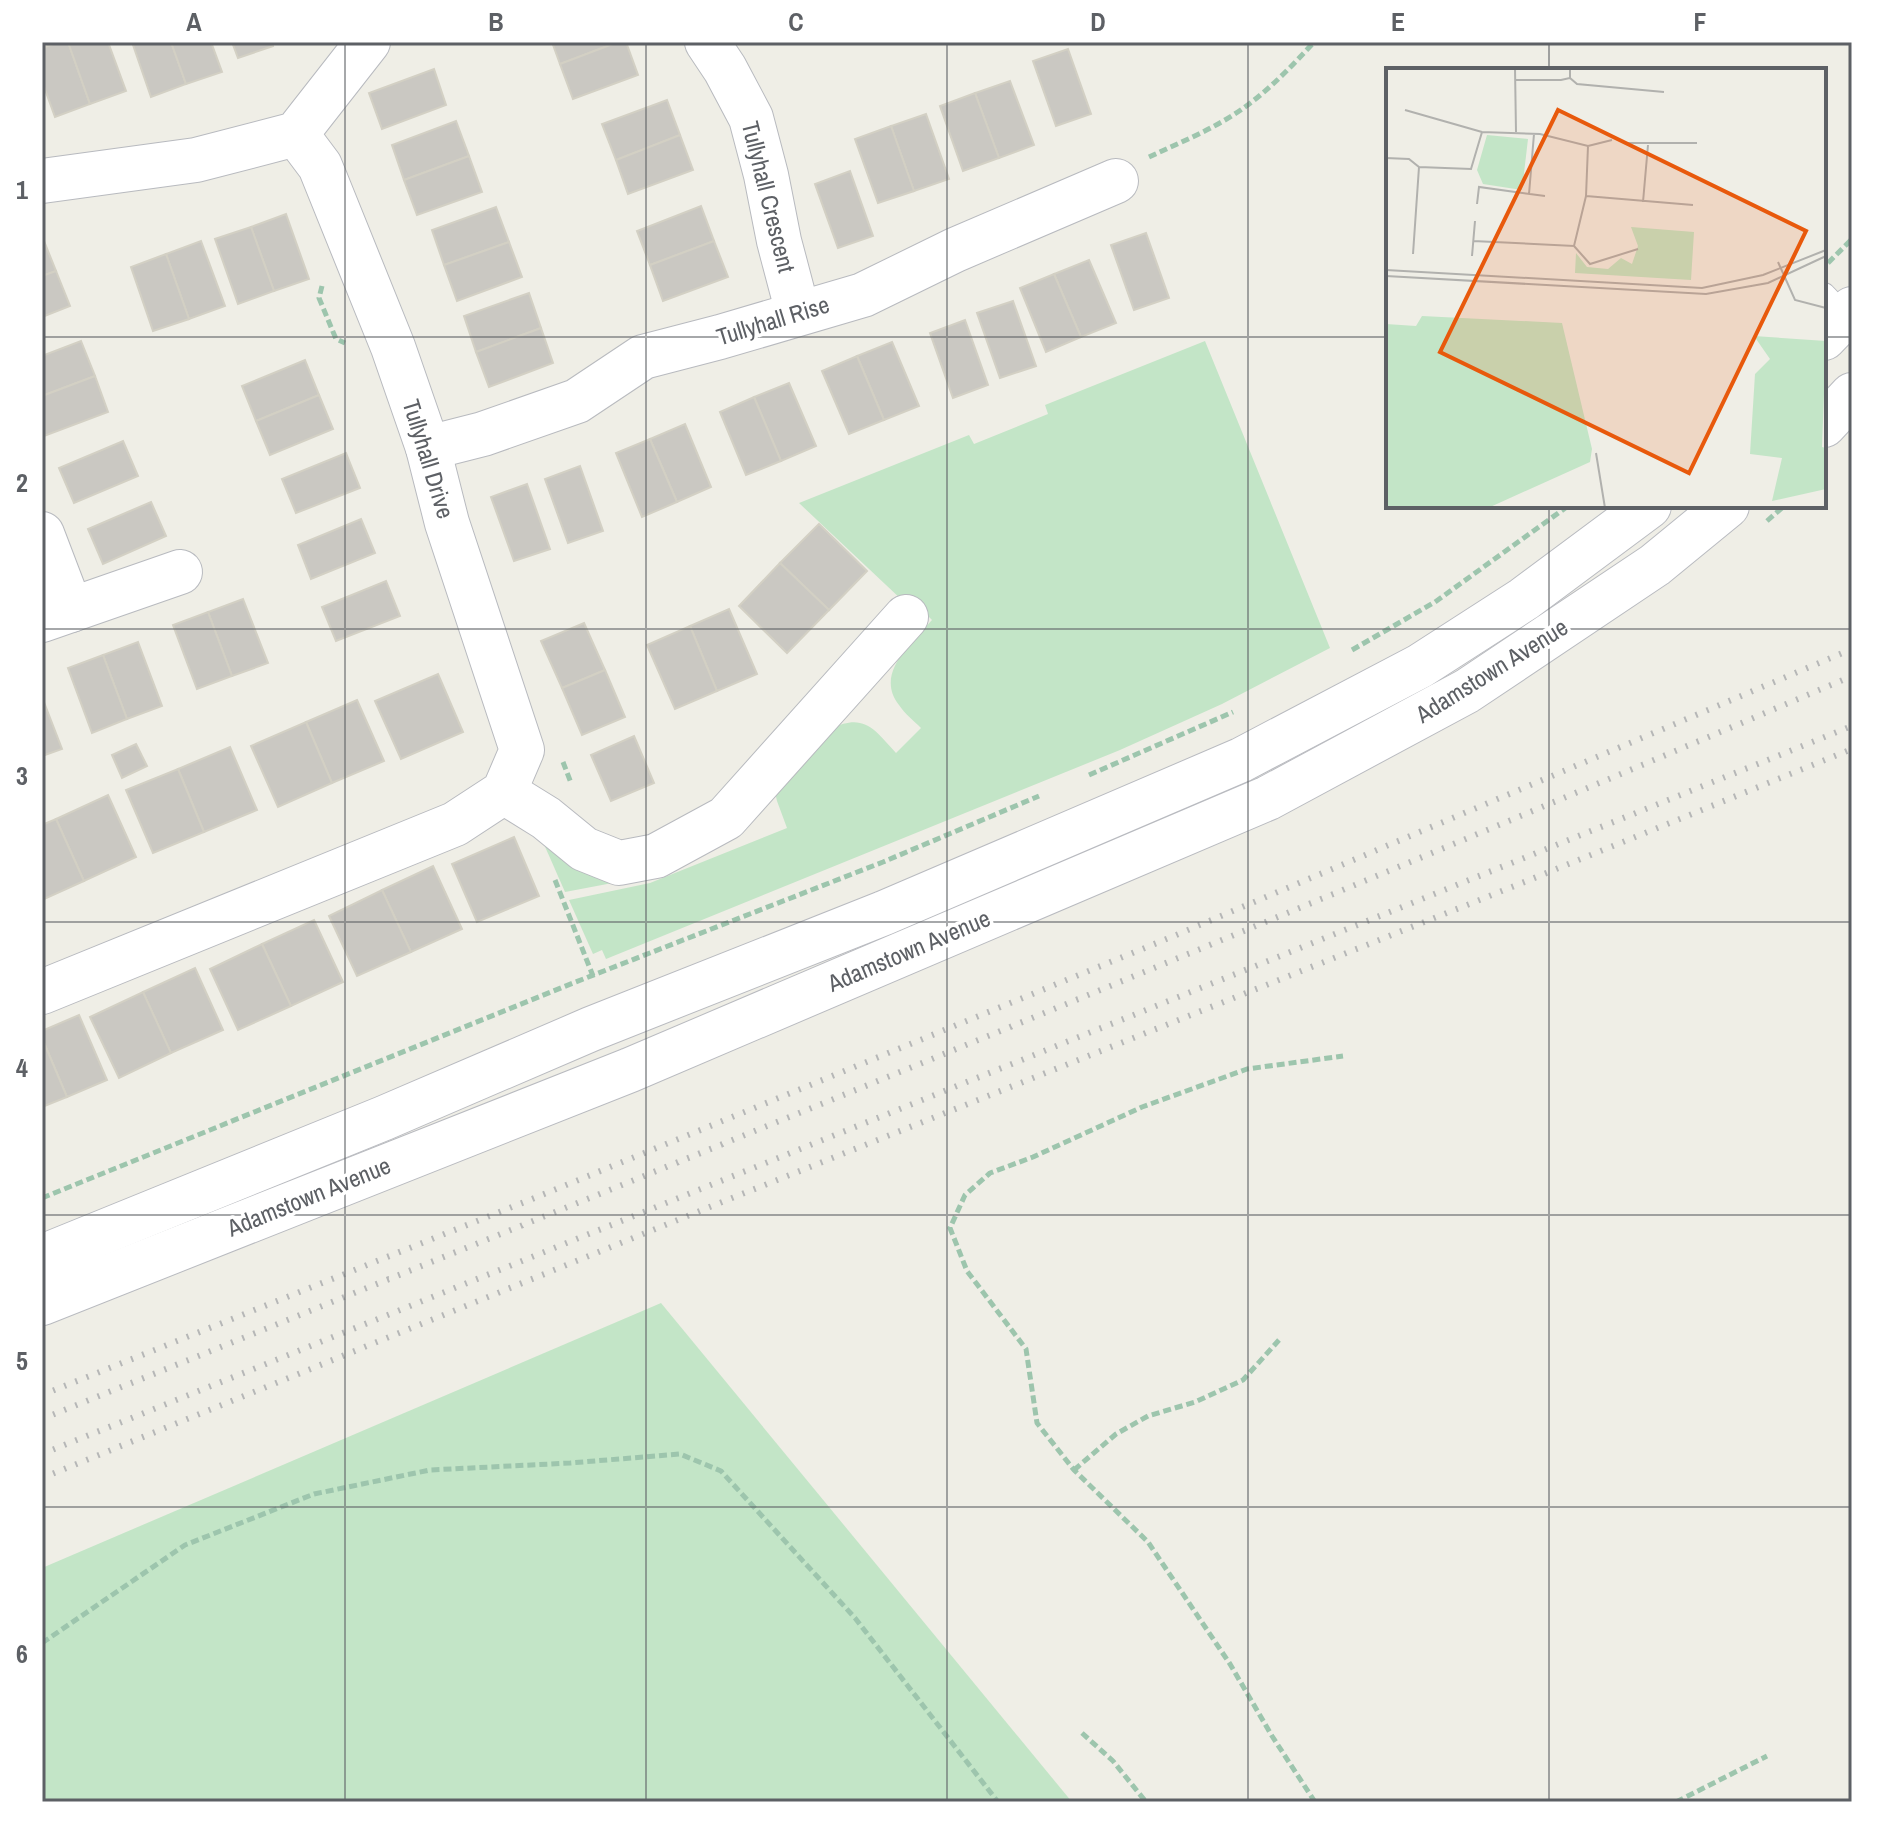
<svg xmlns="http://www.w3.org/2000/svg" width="1894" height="1844" font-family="'Archivo Narrow',sans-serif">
  <rect width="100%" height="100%" fill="#efeee6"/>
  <g fill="#c3e5c7">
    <path d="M 1205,341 L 1330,648 L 1222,704 L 1120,750 L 606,959 L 602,950 L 593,954 L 569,900 L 650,883 L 787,828 L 777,801 L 775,792 L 831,729 C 864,712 875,730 896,753 L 921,728 C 914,721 905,714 899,705 C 874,673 912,643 932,620 L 908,596 L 903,601 L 799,503 L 969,435 L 974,444 L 1048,414 L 1045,405 Z"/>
    <polygon points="543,842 623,881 565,892"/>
    <polygon points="661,1303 1072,1802 42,1802 42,1568"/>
  </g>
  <g fill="#cac8c2" stroke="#d3d0c4" stroke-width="2">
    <polygon points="59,42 68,42 90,104 55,117 42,81 42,48"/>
    <polygon points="68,42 108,42 126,91 90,104"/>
    <polygon points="132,42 171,42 186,84 151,97"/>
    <polygon points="171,42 211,42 222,72 186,84"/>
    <polygon points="232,42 272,42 273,46 238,58"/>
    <polygon points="552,42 618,42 560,64"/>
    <polygon points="618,42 626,42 638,75 573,99 560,64"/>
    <polygon points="1068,49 1091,114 1056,126 1033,61"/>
    <polygon points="434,69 446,105 382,129 369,93"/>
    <polygon points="1010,81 1034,145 999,158 975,93"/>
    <polygon points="975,93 999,158 963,171 940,106"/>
    <polygon points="667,100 680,135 616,160 602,124"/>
    <polygon points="926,114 949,179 914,191 891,126"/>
    <polygon points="456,121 469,156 404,180 392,145"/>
    <polygon points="891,126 914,191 878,203 855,139"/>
    <polygon points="680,135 693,170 628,194 616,160"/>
    <polygon points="469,156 482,192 417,215 404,180"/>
    <polygon points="850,171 873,236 838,248 815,184"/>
    <polygon points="701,206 714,241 650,265 637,231"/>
    <polygon points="496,207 509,242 444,265 432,230"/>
    <polygon points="286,214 309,279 274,291 251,227"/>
    <polygon points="251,227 274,291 238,304 215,239"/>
    <polygon points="1146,233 1169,298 1134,310 1111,245"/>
    <polygon points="42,236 56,271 42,276"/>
    <polygon points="201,241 225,306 189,319 166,254"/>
    <polygon points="714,241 728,277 663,301 650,265"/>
    <polygon points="509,242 522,277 457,301 444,265"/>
    <polygon points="166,254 189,319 153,331 131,267"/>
    <polygon points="1089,260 1116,323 1081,337 1054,274"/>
    <polygon points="56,271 70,306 42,317 42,276"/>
    <polygon points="1054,274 1081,337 1046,352 1020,288"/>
    <polygon points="529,293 541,328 476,352 464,316"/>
    <polygon points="1013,301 1036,366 1000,378 977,313"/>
    <polygon points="965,320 988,385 953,398 930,333"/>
    <polygon points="541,328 553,363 489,387 476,352"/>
    <polygon points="81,341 95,376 42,396 42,356"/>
    <polygon points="892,342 919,406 884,420 857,356"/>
    <polygon points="857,356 884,420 849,434 822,371"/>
    <polygon points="305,360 319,395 256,421 242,386"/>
    <polygon points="95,376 108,412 44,436 42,431 42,396"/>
    <polygon points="789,383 816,446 781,461 754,397"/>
    <polygon points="319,395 333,429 270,455 256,421"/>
    <polygon points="754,397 781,461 746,475 720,412"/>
    <polygon points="685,424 711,487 677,502 650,439"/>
    <polygon points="650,439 677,502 642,517 616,453"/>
    <polygon points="123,441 138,476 74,503 59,468"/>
    <polygon points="346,453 360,488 296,513 282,479"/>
    <polygon points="580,466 603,531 568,543 545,479"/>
    <polygon points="527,484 550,549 514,561 491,497"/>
    <polygon points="151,502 166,536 103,564 88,529"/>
    <polygon points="361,519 375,553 311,579 298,545"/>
    <polygon points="819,524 867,571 829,610 780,563"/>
    <polygon points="780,563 829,610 787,653 739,606"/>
    <polygon points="386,581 400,616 336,641 322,607"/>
    <polygon points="243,599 268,663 232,676 208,612"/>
    <polygon points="729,609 757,674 717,691 690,626"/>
    <polygon points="208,612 232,676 197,689 173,625"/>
    <polygon points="584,623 605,670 562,688 541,641"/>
    <polygon points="690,626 717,691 675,709 647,645"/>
    <polygon points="138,642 162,706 127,719 103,655"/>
    <polygon points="103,655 127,719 92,733 68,668"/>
    <polygon points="605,670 625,717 582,735 562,688"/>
    <polygon points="438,674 463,732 401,759 375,701"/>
    <polygon points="42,697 62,749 42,756"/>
    <polygon points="357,700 384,761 332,783 306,722"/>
    <polygon points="306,722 332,783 278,807 251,746"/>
    <polygon points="634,736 654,783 611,801 591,755"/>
    <polygon points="136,744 147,766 122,778 112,755"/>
    <polygon points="230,747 257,810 204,832 178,769"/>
    <polygon points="178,769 204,832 153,853 126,790"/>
    <polygon points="108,795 136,857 84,881 56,819"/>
    <polygon points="56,819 84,881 42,900 42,825"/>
    <polygon points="514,837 539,896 477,922 452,864"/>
    <polygon points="433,866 462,929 411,952 382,890"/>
    <polygon points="382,890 411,952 357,976 329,916"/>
    <polygon points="314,920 343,982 291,1006 262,944"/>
    <polygon points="262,944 291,1006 238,1030 210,969"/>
    <polygon points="195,968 223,1030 171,1053 143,992"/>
    <polygon points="143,992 171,1053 119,1078 90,1017"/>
    <polygon points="79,1015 107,1080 67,1097 42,1038 42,1031"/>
    <polygon points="42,1038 67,1097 42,1107"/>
  </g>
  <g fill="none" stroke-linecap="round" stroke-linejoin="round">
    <g stroke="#b8babf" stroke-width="24">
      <polyline id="lane" points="1824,294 1851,322"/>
    </g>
    <g stroke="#b8babf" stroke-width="46">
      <g id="street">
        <polyline points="707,42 725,69 751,118 766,175 779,241 798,313"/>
        <polyline points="42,181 196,160 296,134 368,42"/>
        <polyline points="428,448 483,434 577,401 643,357 720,337 863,295 955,250 1116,181"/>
        <polyline points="42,534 71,610"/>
        <polyline points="42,620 180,572"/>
        <polyline points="504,792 546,818 584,849 619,863 656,856 726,818 906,617"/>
        <polyline points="42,992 455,824 504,792 522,750 447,523 428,448 393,347 320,166 296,134"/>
      </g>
    </g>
    <g stroke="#b9bbc0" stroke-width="46">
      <g id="secondary">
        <polyline points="1824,338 1852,309"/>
        <polyline points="1824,425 1852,395"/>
        <polyline points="42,1257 384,1118 591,1029 884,913 1241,760 1420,666 1524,599 1649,506"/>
        <polyline points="42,1303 630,1070 1268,798 1467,691 1655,565 1727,506"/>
      </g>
    </g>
    <g stroke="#9dc5ad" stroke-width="5" stroke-dasharray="8 4" stroke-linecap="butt">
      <path d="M 1149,157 C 1181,142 1216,128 1245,107 C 1270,89 1293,65 1314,42"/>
      <polyline points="1828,263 1852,239"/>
      <polyline points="322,286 319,298 336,339 345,343"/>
      <polyline points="1767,521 1784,506"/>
      <polyline points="1352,650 1435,602 1568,506"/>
      <polyline points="563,762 571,783"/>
      <polyline points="1089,775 1233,712"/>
      <polyline points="555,880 593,976"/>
      <polyline points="42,1198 573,983 883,862 1039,796"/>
      <polyline points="1074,1470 1116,1434 1148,1416 1195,1402 1243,1380 1279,1340"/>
      <polyline points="42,1643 185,1545 314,1494 430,1470 570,1463 680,1454 721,1471 855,1618 998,1802"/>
      <polyline points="1082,1733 1113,1761 1146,1802"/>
      <polyline points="1315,1802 1272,1736 1230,1664 1148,1542 1074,1470 1037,1423 1026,1349 967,1271 950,1228 965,1195 990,1173 1033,1157 1142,1107 1247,1069 1343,1056"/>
      <polyline points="1676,1802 1767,1756"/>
    </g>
    <use href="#lane" stroke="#fff" stroke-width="22"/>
    <use href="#street" stroke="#fff" stroke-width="44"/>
    <use href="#secondary" stroke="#fff" stroke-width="44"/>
    <g stroke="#b6b7b7" stroke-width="6" stroke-dasharray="2 10" stroke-linecap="butt">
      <polyline points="42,1395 532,1199 1169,938 1852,649"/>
      <path d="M 42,1419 C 647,1175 1252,932 1852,676"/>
      <polyline points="42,1454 1852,726"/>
      <polyline points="42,1478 707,1208 1512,887 1852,749"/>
    </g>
  </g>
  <path fill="none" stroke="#5d6065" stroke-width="2" stroke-opacity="0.55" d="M 345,42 L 345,1802M 646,42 L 646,1802M 947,42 L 947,1802M 1248,42 L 1248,1802M 1549,42 L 1549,70M 42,337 L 1388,337M 1824,337 L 1852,337M 1549,506 L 1549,1802M 42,629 L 1852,629M 42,922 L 1852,922M 42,1215 L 1852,1215M 42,1507 L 1852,1507"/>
  <g text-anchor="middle" stroke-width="7" stroke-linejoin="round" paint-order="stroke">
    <g font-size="24" fill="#5d6065" stroke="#fff">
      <text transform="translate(768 197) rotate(76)" y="8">Tullyhall Crescent</text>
      <text transform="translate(773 321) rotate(-17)" y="8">Tullyhall Rise</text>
      <text transform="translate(428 459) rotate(73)" y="8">Tullyhall Drive</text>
      <text transform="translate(1492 671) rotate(-32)" y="8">Adamstown Avenue</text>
      <text transform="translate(909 951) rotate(-23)" y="8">Adamstown Avenue</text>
      <text transform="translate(309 1197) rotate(-22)" y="8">Adamstown Avenue</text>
    </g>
  </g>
  <g transform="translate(1386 68)">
    <rect width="440" height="440" fill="#efeee6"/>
    <path d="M 101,67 L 142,71 L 136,122 L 97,116 L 91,102 ZM 245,159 L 308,164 L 305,212 L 189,205 L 190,185 L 201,199 L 222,201 L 235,190 L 246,196 L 252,178 ZM 36,248 L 176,255 L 206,381 L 204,394 L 102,440 L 0,440 L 0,256 L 30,258 ZM 368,268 L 440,273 L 436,379 L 440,380 L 440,421 L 386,433 L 396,390 L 364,386 L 369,306 L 384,291 Z" fill="#c3e5c7"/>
    <path fill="none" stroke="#b1b1ae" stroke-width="2" d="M 129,0 L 130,64M 184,10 L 191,16 L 278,24M 130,12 L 175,12 L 184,10 L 184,0M 19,42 L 96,64M 242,75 L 311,75M 0,90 L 23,91 L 33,99 L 85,101 L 96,64 L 154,66 L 202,78 L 226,72M 143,126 L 148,66M 200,128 L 307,137M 257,134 L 262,77M 91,136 L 93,119 L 159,128M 87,173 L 188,178 L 200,128 L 202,78M 188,178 L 204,196 L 252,181M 27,186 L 33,99M 86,188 L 89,153M 392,194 L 409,232 L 440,240M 0,202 L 316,220 L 377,207 L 440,182M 0,208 L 320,226 L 382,215 L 440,188M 210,385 L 219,440"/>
    <path fill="#e8590c" fill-opacity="0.15" stroke="#e8590c" stroke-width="4" d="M 172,42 L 420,163 L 303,405 L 54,284 Z"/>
    <rect width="440" height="440" fill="none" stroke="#5d6065" stroke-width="4"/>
  </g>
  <rect width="1894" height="1844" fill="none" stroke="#ffffff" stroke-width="88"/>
  <rect x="44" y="44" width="1806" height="1756" fill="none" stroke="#5d6065" stroke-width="3"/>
  <g font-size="26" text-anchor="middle" font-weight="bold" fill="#5d6065">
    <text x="194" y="31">A</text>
    <text x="496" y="31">B</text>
    <text x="796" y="31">C</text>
    <text x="1098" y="31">D</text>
    <text x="1398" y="31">E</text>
    <text x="1700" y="31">F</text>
    <text x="22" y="199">1</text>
    <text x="22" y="492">2</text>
    <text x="22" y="785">3</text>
    <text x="22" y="1077">4</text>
    <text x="22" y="1370">5</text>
    <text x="22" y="1663">6</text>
  </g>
</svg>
